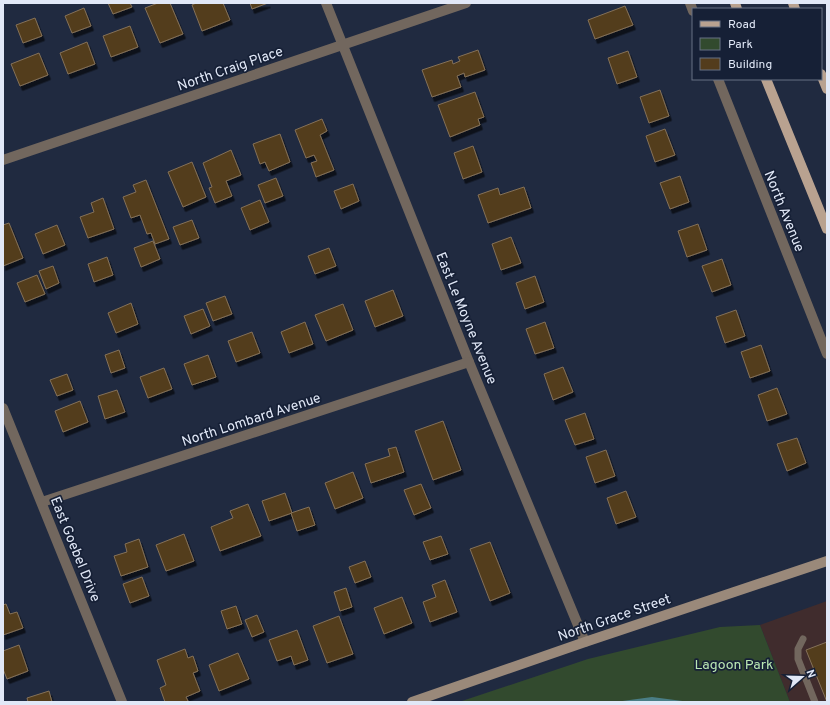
<svg xmlns="http://www.w3.org/2000/svg" width="830" height="705" font-family="Overpass,sans-serif">
  <defs>
    <filter id="shadow"><feDropShadow dx="2.5" dy="4.5" stdDeviation="0" flood-color="#0009"/></filter>
  </defs>
  <rect width="100%" height="100%" fill="#202a40"/>
  <polygon fill="#402c2d" points="827,601 827,702 790,702 760,625"/>
  <polygon fill="#324a2e" points="760,625 790,702 459,702 588,659 720,627"/>
  <polygon fill="#4a7e86" points="652,697 690,702 615,702"/>
  <g fill="#533c1c" stroke="#847158" filter="url(#shadow)">
    <polygon points="108,3 130,3 132,7 113,14"/>
    <polygon points="158,3 170,3 183,34 160,43 145,8"/>
    <polygon points="196,3 223,3 230,20 202,31 192,5"/>
    <polygon points="250,3 268,3 252,9"/>
    <polygon points="625,6 633,25 595,39 588,20"/>
    <polygon points="84,8 91,26 72,33 65,16"/>
    <polygon points="35,18 42,36 23,43 16,25"/>
    <polygon points="130,26 138,47 111,57 103,36"/>
    <polygon points="87,42 95,64 68,74 60,53"/>
    <polygon points="478,50 485,70 465,77 464,73 457,76 461,87 432,97 422,70 452,60 453,64 460,61 458,57"/>
    <polygon points="628,51 637,77 617,84 608,58"/>
    <polygon points="39,53 48,75 20,86 11,64"/>
    <polygon points="660,90 669,116 649,123 640,97"/>
    <polygon points="475,92 484,117 478,119 480,125 450,137 438,105"/>
    <polygon points="322,119 327,131 320,135 334,170 316,177 311,163 317,161 314,155 306,158 295,130"/>
    <polygon points="665,129 675,155 655,162 646,136"/>
    <polygon points="280,134 290,162 269,171 265,162 260,164 253,144"/>
    <polygon points="473,146 482,172 463,179 454,153"/>
    <polygon points="231,150 241,175 226,181 232,196 215,203 209,188 212,187 203,163"/>
    <polygon points="192,162 206,197 183,207 168,172"/>
    <polygon points="680,176 689,202 670,209 660,183"/>
    <polygon points="276,178 283,196 265,203 258,185"/>
    <polygon points="146,180 169,239 155,244 151,233 147,234 140,215 131,218 123,197 136,192 133,185"/>
    <polygon points="353,184 359,201 341,209 334,191"/>
    <polygon points="524,187 531,208 488,223 478,195 498,188 500,195"/>
    <polygon points="103,198 114,229 88,238 80,217 94,212 91,203"/>
    <polygon points="260,200 269,222 250,230 241,208"/>
    <polygon points="192,220 199,238 180,245 173,227"/>
    <polygon points="9,223 23,258 3,266 3,225"/>
    <polygon points="698,224 707,250 687,257 678,231"/>
    <polygon points="57,225 65,245 43,254 35,234"/>
    <polygon points="511,237 521,263 501,270 492,244"/>
    <polygon points="153,241 160,259 141,267 134,248"/>
    <polygon points="329,248 336,266 315,274 308,256"/>
    <polygon points="107,257 113,275 94,282 88,264"/>
    <polygon points="722,259 731,285 712,292 702,266"/>
    <polygon points="53,266 59,283 46,289 39,271"/>
    <polygon points="37,275 45,294 25,302 17,283"/>
    <polygon points="535,276 544,302 525,309 516,283"/>
    <polygon points="393,290 403,316 375,327 365,301"/>
    <polygon points="225,296 232,314 213,321 206,303"/>
    <polygon points="131,303 138,324 116,333 108,313"/>
    <polygon points="343,304 353,330 326,341 315,315"/>
    <polygon points="203,309 210,326 191,334 184,316"/>
    <polygon points="736,310 745,336 725,343 716,317"/>
    <polygon points="305,322 313,344 289,353 281,332"/>
    <polygon points="545,322 554,348 535,354 526,329"/>
    <polygon points="252,332 260,353 236,362 228,341"/>
    <polygon points="761,345 770,371 750,378 741,352"/>
    <polygon points="119,350 125,368 111,373 105,355"/>
    <polygon points="208,355 216,377 192,385 184,364"/>
    <polygon points="563,367 573,392 553,400 544,374"/>
    <polygon points="164,368 172,389 148,398 140,377"/>
    <polygon points="67,374 73,390 57,396 50,380"/>
    <polygon points="777,388 787,414 767,421 758,395"/>
    <polygon points="117,390 125,412 105,419 98,396"/>
    <polygon points="80,401 88,422 63,432 55,411"/>
    <polygon points="585,413 594,439 575,445 565,420"/>
    <polygon points="443,421 461,470 433,480 415,431"/>
    <polygon points="797,438 806,463 787,471 777,444"/>
    <polygon points="396,447 404,472 371,483 365,464 390,456 388,449"/>
    <polygon points="606,450 615,476 595,483 586,457"/>
    <polygon points="353,472 363,498 335,509 325,483"/>
    <polygon points="421,484 431,508 414,515 404,490"/>
    <polygon points="626,491 636,517 616,524 607,498"/>
    <polygon points="285,493 292,513 269,521 262,501"/>
    <polygon points="248,504 261,536 220,551 211,527 233,518 230,511"/>
    <polygon points="309,507 315,525 297,531 291,513"/>
    <polygon points="184,534 194,561 166,571 156,545"/>
    <polygon points="441,536 448,554 430,560 423,542"/>
    <polygon points="139,539 148,567 121,576 114,556 127,552 125,544"/>
    <polygon points="490,542 510,593 490,601 470,549"/>
    <polygon points="365,561 371,577 355,583 349,567"/>
    <polygon points="142,577 149,596 130,603 123,584"/>
    <polygon points="445,580 457,612 430,622 423,602 436,597 432,585"/>
    <polygon points="346,588 352,607 340,611 334,592"/>
    <polygon points="402,597 412,623 384,634 374,608"/>
    <polygon points="6,604 10,614 17,612 23,628 3,635 3,605"/>
    <polygon points="236,606 242,624 227,629 221,611"/>
    <polygon points="257,615 264,632 252,637 245,620"/>
    <polygon points="339,616 353,654 327,663 313,626"/>
    <polygon points="297,630 308,660 294,665 291,656 277,661 269,640"/>
    <polygon points="827,642 827,702 806,650"/>
    <polygon points="19,645 28,671 7,679 3,669 3,651"/>
    <polygon points="185,649 188,658 193,656 198,671 193,673 200,691 186,697 188,701 185,702 165,702 160,688 166,685 157,660"/>
    <polygon points="238,653 249,679 219,691 209,665"/>
    <polygon points="49,691 52,702 28,702 27,698"/>
  </g>
  <g fill="none" stroke-linecap="round" stroke-linejoin="round">
    <polyline stroke="#72675e" stroke-width="7" points="803,639 798,649 798,659 815,702"/>
    <g stroke="#72675e" stroke-width="10">
      <polyline points="326,3 469,362 585,642"/>
      <polyline points="690,3 693,11"/>
      <polyline points="718,79 827,354"/>
      <polyline points="3,160 466,3"/>
      <polyline points="3,408 122,702"/>
      <polyline points="42,502 469,362"/>
    </g>
    <polyline stroke="#9a897a" stroke-width="10" points="412,702 585,642 827,561"/>
    <g stroke="#b9a290" stroke-width="10">
      <polyline points="735,3 737,9"/>
      <polyline points="793,3 795,9"/>
      <polyline points="821,74 827,89"/>
      <polyline points="766,79 827,229"/>
    </g>
  </g>
  <g text-anchor="middle" stroke-width="3.5" stroke-linejoin="round" paint-order="stroke">
    <g font-size="14" fill="#e1e8f7" stroke="#162036">
      <text transform="translate(230 68) rotate(-19)" y="5">North Craig Place</text>
      <text transform="translate(785 211) rotate(68)" y="5">North Avenue</text>
      <text transform="translate(467 318) rotate(68)" y="5">East Le Moyne Avenue</text>
      <text transform="translate(251 419) rotate(-18)" y="5">North Lombard Avenue</text>
      <text transform="translate(76 549) rotate(68)" y="5">East Goebel Drive</text>
      <text transform="translate(614 617) rotate(-19)" y="5">North Grace Street</text>
    </g>
    <g font-size="14" fill="#bae7b2" stroke="#162036">
      <text x="734" y="669">Lagoon Park</text>
    </g>
  </g>
  <rect width="830" height="705" fill="none" stroke="#e1e8f7" stroke-width="8"/>
  <rect x="692" y="8" width="130" height="72" fill="#162036" stroke="#677083"/>
  <rect x="700" y="21" width="20" height="6" fill="#b9a290" stroke="#677083"/>
  <text x="728" y="28" font-size="12" fill="#e1e8f7">Road</text>
  <rect x="700" y="38" width="20" height="12" fill="#324a2e" stroke="#677083"/>
  <text x="728" y="48" font-size="12" fill="#e1e8f7">Park</text>
  <rect x="700" y="58" width="20" height="12" fill="#533c1c" stroke="#677083"/>
  <text x="728" y="68" font-size="12" fill="#e1e8f7">Building</text>
  <g transform="translate(802 677) rotate(70)" stroke="#162036" stroke-width="3" paint-order="stroke">
  <path d="M0-3L7 15L0 10L-7 15Z" fill="#e1e8f7"/>
  <text y="-6" font-size="11" font-weight="bold" text-anchor="middle" fill="#e1e8f7">N</text>
  </g>
</svg>
